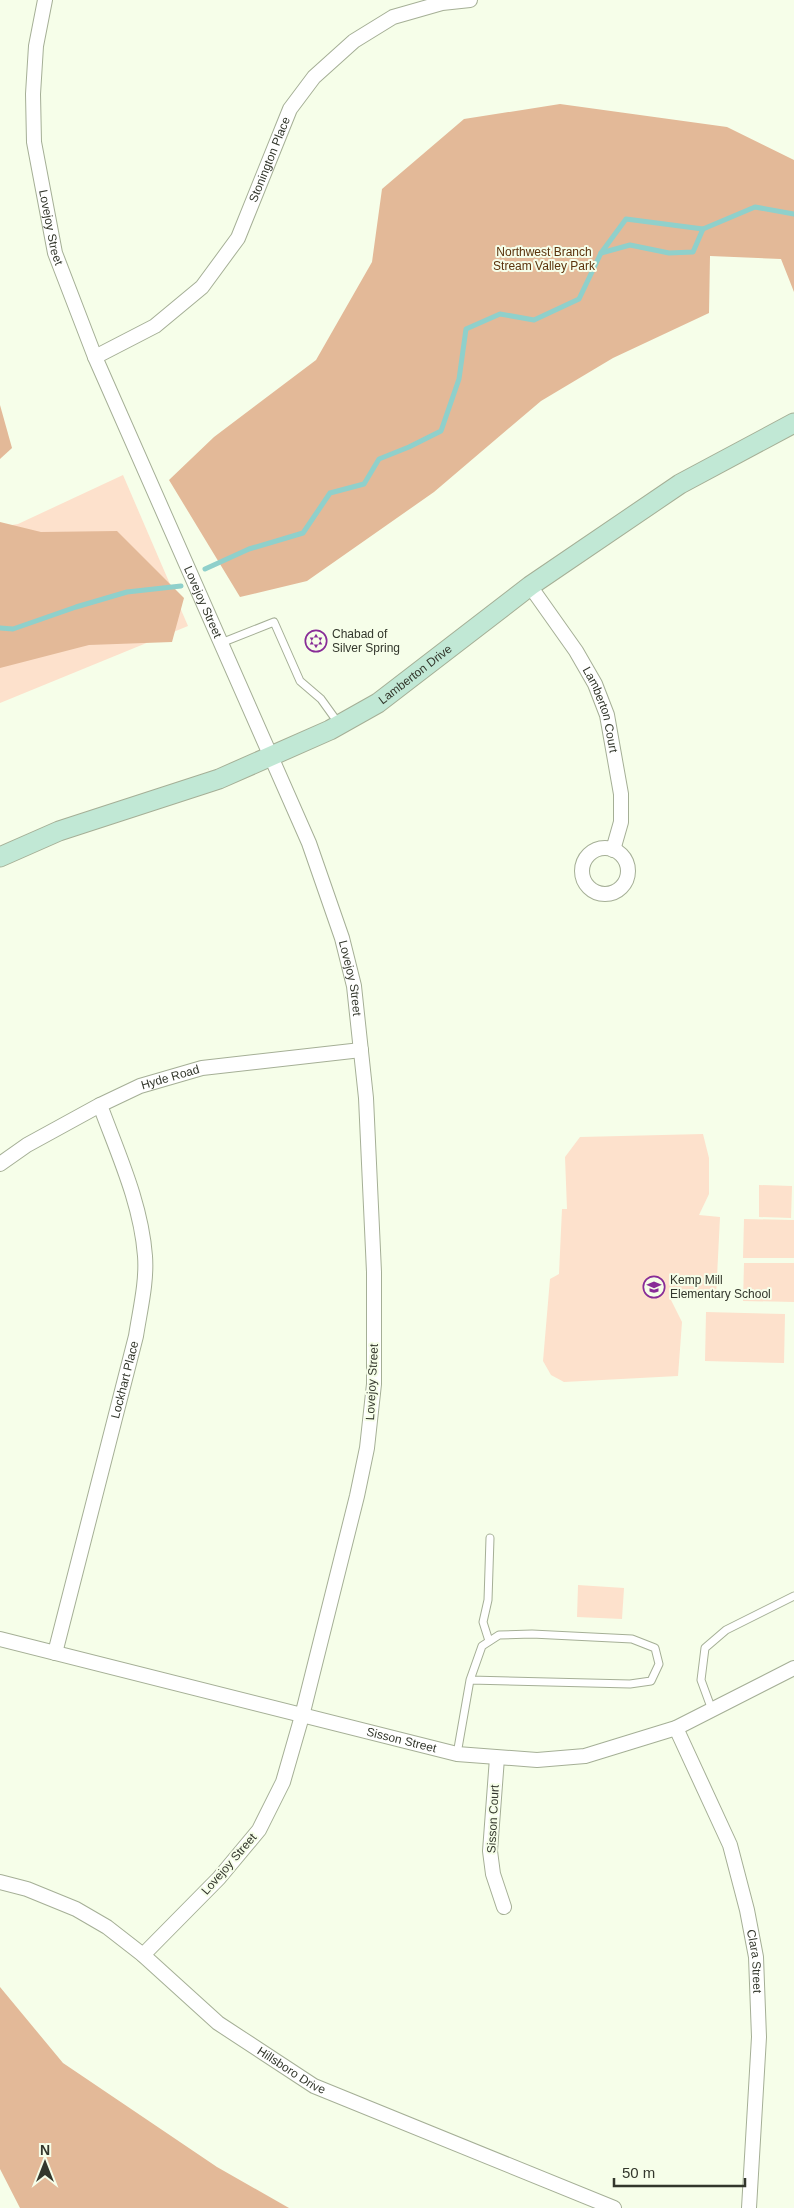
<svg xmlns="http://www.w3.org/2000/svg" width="794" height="2208" font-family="Helvetica,sans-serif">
  <rect width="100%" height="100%" fill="#f6fee9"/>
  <g fill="#fde1cc">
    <polygon points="123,475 188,626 0,703 0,527 18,524"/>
    <polygon points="703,1134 709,1158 709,1194 699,1215 720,1217 716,1297 669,1296 682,1322 678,1376 564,1382 551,1375 543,1361 550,1279 559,1274 562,1209 567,1209 565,1157 580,1137"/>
    <polygon points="759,1185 792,1186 791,1218 759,1217"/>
    <polygon points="744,1219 794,1220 794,1258 743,1258"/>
    <polygon points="744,1263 794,1263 794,1302 743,1301"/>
    <polygon points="706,1312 785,1314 784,1363 705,1361"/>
    <polygon points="578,1585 624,1588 622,1619 577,1617"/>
  </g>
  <g fill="#e3b998">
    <polygon points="560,104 727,127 794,160 794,292 781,259 710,256 709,313 613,358 541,401 434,492 307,581 240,597 169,480 214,437 316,360 372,262 382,189 464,119"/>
    <polygon points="0,405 12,448 0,459"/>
    <polygon points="0,522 41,532 117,531 184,598 172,642 89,645 0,668"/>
    <polygon points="0,1987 63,2063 217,2167 289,2208 20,2208 0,2169"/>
  </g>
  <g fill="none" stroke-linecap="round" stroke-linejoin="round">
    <g stroke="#8fd0cb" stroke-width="5">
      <polyline points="601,253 630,245 669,253 693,252 703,229"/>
      <polyline points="205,569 249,549 303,533 330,493 364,484 379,459 409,447 441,431 459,379 466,329 500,314 534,320 579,299 601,253 626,219 703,229 755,207 794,214"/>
      <polyline points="0,628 13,629 76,607 127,592 181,586"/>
    </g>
    <g stroke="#a5af96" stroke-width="9">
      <g id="lane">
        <polyline points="221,643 274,622 300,681 321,699 339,724"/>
        <polyline points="489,1641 483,1622 488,1600 490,1538"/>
        <polyline points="712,1710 701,1680 705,1648 726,1630 794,1596"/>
        <polyline points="457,1754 470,1680 482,1646 499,1635 532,1634 632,1639 655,1648 659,1664 651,1681 630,1684 470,1680"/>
      </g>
    </g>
    <g stroke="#a5af96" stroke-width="16">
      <g id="street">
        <path id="s1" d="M 45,0 L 36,46 L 33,94 L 34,142 L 55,253 L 95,357 L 309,843 L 342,938 L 354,986 L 366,1098 L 374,1272 L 374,1384 L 367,1448 L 357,1496 L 302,1716 L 283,1782 L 259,1830 L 219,1878 L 143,1955"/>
        <path id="s2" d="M 95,357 L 155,326 L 202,287 L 238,238 L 290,109 L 314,77 L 354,41 L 393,17 L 442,3 L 470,0"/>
        <path id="s3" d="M 530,586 L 576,651 L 595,684 L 607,715 L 621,794 L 621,822 L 613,850"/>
        <circle cx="605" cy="871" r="23"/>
        <path id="s4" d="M 0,1164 L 27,1145 L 100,1105 L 140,1086 L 202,1068 L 361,1050"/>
        <path id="s5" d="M 0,1639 L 457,1754 L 537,1760 L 585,1756 L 676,1728 L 794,1668"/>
        <path id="s6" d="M 55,1653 L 136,1336 C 140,1310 147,1282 145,1256 C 141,1203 118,1154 100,1105"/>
        <path id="s7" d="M 676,1728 L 730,1845 L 747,1910 L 756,1957 L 759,2037 L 749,2208"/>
        <polyline points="497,1758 490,1851 493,1874 504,1907"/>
        <path id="s8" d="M 0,1882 L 27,1889 L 76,1909 L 107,1927 L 143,1955 L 218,2023 L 314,2086 L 614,2208"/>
      </g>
    </g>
    <g stroke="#a5af96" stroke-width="21">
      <g id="secondary">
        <path id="s9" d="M 0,857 L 59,831 L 219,779 L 330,730 L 378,703 L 530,586 L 680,484 L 794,423"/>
      </g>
    </g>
    <use href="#lane" stroke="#fff" stroke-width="7"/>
    <use href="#street" stroke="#fff" stroke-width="14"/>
    <use href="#secondary" stroke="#c1e8d5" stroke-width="19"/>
  </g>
  <defs>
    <g id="synagogue-ring" transform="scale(1.125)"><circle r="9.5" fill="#f6fee9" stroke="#882c97" stroke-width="1.5"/><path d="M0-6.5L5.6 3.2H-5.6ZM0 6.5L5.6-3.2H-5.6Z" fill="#882c97"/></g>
    <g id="school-ring" transform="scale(1.125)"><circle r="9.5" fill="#f6fee9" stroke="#882c97" stroke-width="1.5"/><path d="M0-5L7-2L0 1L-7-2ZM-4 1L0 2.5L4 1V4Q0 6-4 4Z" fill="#882c97"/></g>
  </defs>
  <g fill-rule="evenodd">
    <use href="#synagogue-ring" x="316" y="641"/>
    <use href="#school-ring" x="654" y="1287"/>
  </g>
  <g text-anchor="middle" stroke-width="4" stroke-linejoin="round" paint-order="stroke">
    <g font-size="12" fill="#33372c" stroke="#f6fee9">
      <text dy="4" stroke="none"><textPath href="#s2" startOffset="274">Stonington Place</textPath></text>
      <text dy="4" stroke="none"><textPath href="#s1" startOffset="230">Lovejoy Street</textPath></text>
      <text dy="4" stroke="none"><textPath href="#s1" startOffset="635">Lovejoy Street</textPath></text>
      <text dy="4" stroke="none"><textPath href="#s9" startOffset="456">Lamberton Drive</textPath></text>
      <text dy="4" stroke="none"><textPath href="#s3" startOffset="144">Lamberton Court</textPath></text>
      <text dy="4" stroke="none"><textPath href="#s1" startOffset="1040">Lovejoy Street</textPath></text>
      <text dy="4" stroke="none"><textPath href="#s4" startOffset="192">Hyde Road</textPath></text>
      <text dy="4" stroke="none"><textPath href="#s6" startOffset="282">Lockhart Place</textPath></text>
      <text transform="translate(372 1382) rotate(-87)" y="4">Lovejoy Street</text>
      <text dy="4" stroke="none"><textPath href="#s5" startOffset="414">Sisson Street</textPath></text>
      <text transform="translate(493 1819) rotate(-87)" y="4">Sisson Court</text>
      <text transform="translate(229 1864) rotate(-49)" y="4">Lovejoy Street</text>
      <text dy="4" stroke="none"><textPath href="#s7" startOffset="248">Clara Street</textPath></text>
      <text dy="4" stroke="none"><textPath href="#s8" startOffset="351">Hillsboro Drive</textPath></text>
    </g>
    <g font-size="12" fill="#5b330c" stroke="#f6fee9">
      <text x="544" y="256">Northwest Branch<tspan x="544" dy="14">Stream Valley Park</tspan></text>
    </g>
    <g font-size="12" fill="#33372c" stroke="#f6fee9" text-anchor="start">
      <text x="332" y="638">Chabad of<tspan x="332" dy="14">Silver Spring</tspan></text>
      <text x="670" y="1284">Kemp Mill<tspan x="670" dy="14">Elementary School</tspan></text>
    </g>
  </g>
  <g transform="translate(45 2163)" stroke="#f6fee9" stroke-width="4" paint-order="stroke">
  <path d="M0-4L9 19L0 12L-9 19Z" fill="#33372c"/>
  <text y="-8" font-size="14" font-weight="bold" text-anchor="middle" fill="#33372c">N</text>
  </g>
  <path d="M614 2178v8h131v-8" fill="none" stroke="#33372c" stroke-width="2.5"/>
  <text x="622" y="2178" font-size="15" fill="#33372c" stroke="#f6fee9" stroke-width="4" paint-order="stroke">50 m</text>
</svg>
